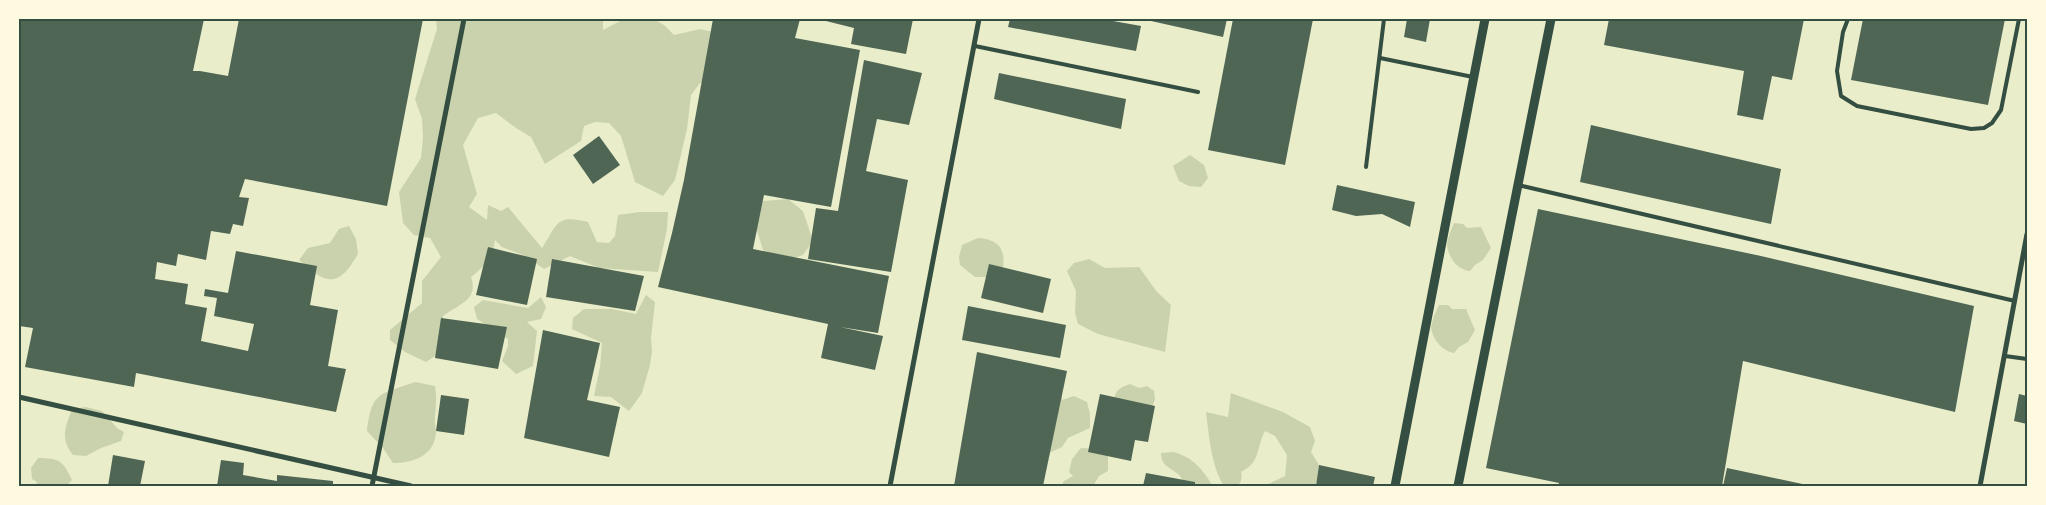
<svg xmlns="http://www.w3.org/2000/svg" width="2046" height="505" font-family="Figtree,sans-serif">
  <rect width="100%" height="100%" fill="#e9edc9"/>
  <g fill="#cad2ad">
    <path d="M 436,19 L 603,19 L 603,30 L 624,19 L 654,19 L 664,25 L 674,35 L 700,29 L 713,32 L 715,78 L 700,83 L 691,95 L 687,129 L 675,180 L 663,196 L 635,182 L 621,136 L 609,123 L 595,122 L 584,126 L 581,141 L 545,164 L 531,137 L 516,128 L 496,113 L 478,118 L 463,145 L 477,194 L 469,207 L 487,220 L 488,205 L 501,211 L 508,207 L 542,248 C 558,224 555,214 588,222 L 597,242 L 609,243 L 615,236 L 618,215 L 640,212 L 668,212 L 667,229 L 658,272 L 599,268 L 570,256 L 544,269 L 525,256 L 502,247 L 495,240 C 493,257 485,266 471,277 C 479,300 459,304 443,316 L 441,352 L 426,362 L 405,352 L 390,340 L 390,330 L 422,303 L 422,281 L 441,257 L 430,238 L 414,235 L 403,223 L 399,192 L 421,158 L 423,137 L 422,119 L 415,99 L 437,29 Z"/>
    <polygon points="1190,155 1204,165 1208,178 1201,187 1189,186 1179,181 1173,166"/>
    <polygon points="788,199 803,211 813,241 803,255 788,260 763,250 756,227 763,201"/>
    <path d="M 1454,223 L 1463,224 L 1467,228 L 1481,227 L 1491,248 L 1483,260 L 1475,265 L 1470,271 C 1459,270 1451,261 1448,250 C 1445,243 1451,230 1454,223 Z"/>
    <path d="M 349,226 L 356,239 L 358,254 C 349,269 338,288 318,275 C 311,271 306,264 299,260 L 308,248 L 330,243 L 339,229 Z"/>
    <path d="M 978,238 C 997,239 1006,248 1003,268 L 986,277 L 975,277 L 960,265 L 959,257 L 962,245 Z"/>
    <polygon points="1089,259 1105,268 1139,267 1157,292 1171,305 1165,352 1098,334 1078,324 1075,313 1076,291 1067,271 1074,263"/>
    <polygon points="646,295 655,302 651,338 652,351 650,365 642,393 629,411 611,397 594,396 600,367 602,343 572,329 573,318 584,309 612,309 636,314"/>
    <polygon points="541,297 546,307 541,319 527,322 537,331 533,366 516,374 502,361 508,346 508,339 477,319 474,307 483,300 528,308"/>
    <path d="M 1439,305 L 1448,305 L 1452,309 L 1466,309 L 1475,330 L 1468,342 L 1459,347 L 1454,353 C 1443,351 1435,342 1432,332 C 1429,325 1436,312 1439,305 Z"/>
    <path d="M 415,382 L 435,386 C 437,397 436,405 435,417 C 434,422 436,427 436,433 C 434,456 413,463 393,463 L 383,448 L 367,431 C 372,391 379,395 415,382 Z"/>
    <path d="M 1130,384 L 1139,388 L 1147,386 L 1154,391 L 1155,399 L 1152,407 L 1114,400 C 1115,390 1121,387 1130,384 Z"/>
    <polygon points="1062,387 1062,400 1074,396 1087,402 1090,414 1090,428 1068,438 1062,447 1049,453"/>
    <path d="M 1231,393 L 1283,412 L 1310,427 L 1315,441 L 1311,452 L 1319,465 L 1316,486 L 1264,486 L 1285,476 L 1287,455 L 1275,436 L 1265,431 C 1256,448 1261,462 1241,472 C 1242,478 1242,482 1237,486 L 1224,486 C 1211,466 1209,435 1206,412 L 1228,417 Z"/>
    <path d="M 86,407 L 102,411 L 117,428 L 124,432 L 121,441 L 101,448 L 86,456 L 73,455 C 60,438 65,428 72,409 Z"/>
    <polygon points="1081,448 1098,449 1108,456 1108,471 1099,476 1093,486 1061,486 1064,481 1073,476 1069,472 1072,459"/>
    <path d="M 1174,452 C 1194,458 1202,469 1213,486 L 1185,486 C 1183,483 1182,477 1179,475 C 1171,467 1161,467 1161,453 Z"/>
    <path d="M 38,458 C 60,458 63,461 72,480 L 66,486 L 36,486 L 37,482 L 32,479 L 31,468 Z"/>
  </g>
  <g fill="#4f6655">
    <polygon points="19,19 204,19 193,71 200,71 228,76 239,19 423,19 387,206 245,179 239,197 249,198 243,226 233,224 230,234 211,231 206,260 178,254 176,266 157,262 155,279 188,284 185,304 207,308 201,341 248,351 254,324 214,316 217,298 204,296 205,289 228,293 236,251 317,266 310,305 338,310 328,366 346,369 336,412 136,373 134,387 25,367 33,328 19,326"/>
    <polygon points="713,19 800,19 795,38 860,50 831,207 764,195 753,249 889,276 878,333 840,327 883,336 875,370 821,358 828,324 658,287 672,233 684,180"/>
    <polygon points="818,19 913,19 906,54 851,44 854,28"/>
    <polygon points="1010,19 1102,19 1141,26 1136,51 1008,27"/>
    <polygon points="1152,19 1227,19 1223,37 1151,21"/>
    <polygon points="1233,19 1313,19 1285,165 1208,150"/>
    <polygon points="1407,19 1430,19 1426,42 1404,37"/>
    <polygon points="1609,19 1804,19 1792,80 1772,76 1763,120 1737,115 1744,71 1604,45"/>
    <polygon points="1863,19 2005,19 1988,105 1851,80"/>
    <polygon points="864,60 922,73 909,125 877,119 866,171 908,180 891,272 808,259 816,208 838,211"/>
    <polygon points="999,73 1126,99 1121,129 994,99"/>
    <polygon points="1591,125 1781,169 1771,224 1580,182"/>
    <polygon points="599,136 620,165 593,184 573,155"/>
    <polygon points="1337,185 1415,202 1410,227 1382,214 1356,216 1332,210"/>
    <polygon points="1538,209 1761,256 1974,306 1955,412 1743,361 1722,486 1558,486 1559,483 1486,468"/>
    <polygon points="488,247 537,259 527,305 476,295"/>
    <polygon points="552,259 644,276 635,311 546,297"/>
    <polygon points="989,264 1051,279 1043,313 981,298"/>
    <polygon points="968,306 1066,325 1060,358 962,340"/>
    <polygon points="441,318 507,327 498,369 435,358"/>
    <polygon points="543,330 600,343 587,400 620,407 609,457 524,438"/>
    <polygon points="977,352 1067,371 1043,486 954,486"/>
    <polygon points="1100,394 1155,406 1148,442 1135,440 1131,461 1088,452"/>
    <polygon points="2019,394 2027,396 2027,424 2014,421"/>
    <polygon points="441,395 469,399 464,435 436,431"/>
    <polygon points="113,455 145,461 140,486 108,486"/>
    <polygon points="221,460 244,463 243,475 277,481 277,475 333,481 333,486 217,486"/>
    <polygon points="1319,465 1375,477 1373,486 1316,486"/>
    <polygon points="1727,468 1807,485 1807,486 1723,486"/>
    <polygon points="1146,473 1195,482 1195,486 1143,486"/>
  </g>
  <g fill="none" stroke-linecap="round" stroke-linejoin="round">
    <g stroke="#344e41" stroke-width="4">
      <polyline points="1848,19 1843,32 1837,71 1841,96 1857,106 1971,129 1984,128 1992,123 2001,110 2019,19"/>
      <polyline points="975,46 1198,92"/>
      <polyline points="1380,58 1473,77"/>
      <polyline points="1366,167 1384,19"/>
      <polyline points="1518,185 2015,301"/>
      <polyline points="2005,356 2027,359"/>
    </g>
    <g stroke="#344e41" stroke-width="5">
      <polyline points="19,397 411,486"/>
      <polyline points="372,486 464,19"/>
      <polyline points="890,486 979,19"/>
      <polyline points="1980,486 2027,234"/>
    </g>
    <g stroke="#344e41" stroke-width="9">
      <polyline points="1395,486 1485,19"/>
      <polyline points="1458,486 1551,19"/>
    </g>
  </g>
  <rect width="2046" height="505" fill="none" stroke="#fefae0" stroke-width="40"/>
  <rect x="20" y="20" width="2006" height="465" fill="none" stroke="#344e41" stroke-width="2"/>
</svg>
